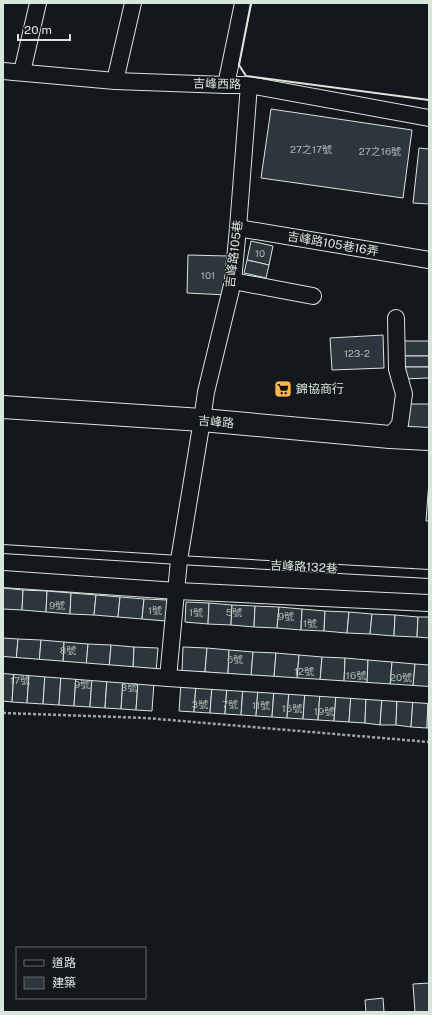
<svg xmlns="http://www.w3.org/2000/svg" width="432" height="1015" font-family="'Public Sans','Noto Sans TC',sans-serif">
  <rect width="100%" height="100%" fill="#14181c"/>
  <g fill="#2c363c" stroke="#d8e6dc">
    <polygon points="271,109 412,130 403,198 261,178"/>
    <polygon points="419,148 429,149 429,204 413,203"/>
    <polygon points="251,241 273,246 269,265 247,260"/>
    <polygon points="188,255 228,256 227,295 187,293"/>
    <polygon points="247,260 269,265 266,278 244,273"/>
    <polygon points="383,335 384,368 332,370 330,338"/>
    <rect x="402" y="341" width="27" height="15"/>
    <polygon points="402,356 429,356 429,367 403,367"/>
    <polygon points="403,367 429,367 429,378 402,379"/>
    <rect x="405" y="404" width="24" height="26"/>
    <polygon points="429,481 429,521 426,521"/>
    <polygon points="3,588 23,590 22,610 3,609"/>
    <polygon points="23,590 47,591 46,612 22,610"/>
    <polygon points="47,591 71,593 70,614 46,612"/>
    <polygon points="71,593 96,595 94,615 70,614"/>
    <polygon points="96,595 120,597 118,617 94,615"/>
    <polygon points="120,597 144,599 142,619 118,617"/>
    <polygon points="144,599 168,600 166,621 142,619"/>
    <polygon points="186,602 209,603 208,624 185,622"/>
    <polygon points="209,603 232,605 231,625 208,624"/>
    <polygon points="232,605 255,606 254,627 231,625"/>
    <polygon points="255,606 279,607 277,628 254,627"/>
    <polygon points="279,607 302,609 301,630 277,628"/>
    <polygon points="302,609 325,611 324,631 301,630"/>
    <polygon points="325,611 349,612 347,633 324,631"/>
    <polygon points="349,612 372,614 370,634 347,633"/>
    <polygon points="372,614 395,615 394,636 370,634"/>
    <polygon points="395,615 418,617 417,637 394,636"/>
    <polygon points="418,617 429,617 429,638 417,637"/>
    <polygon points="3,638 18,639 16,662 3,661"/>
    <polygon points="18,639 41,640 39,664 16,662"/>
    <polygon points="41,640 64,642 63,665 39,664"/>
    <polygon points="64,642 88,644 86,667 63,665"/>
    <polygon points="88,644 111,645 109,669 86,667"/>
    <polygon points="111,645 134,647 133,670 109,669"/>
    <polygon points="134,647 158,648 156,672 133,670"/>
    <polygon points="183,647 207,648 205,672 182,671"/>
    <polygon points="207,648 229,650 228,674 205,672"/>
    <polygon points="229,650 253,652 251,676 228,674"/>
    <polygon points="253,652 276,653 274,677 251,676"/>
    <polygon points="276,653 299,655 297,679 274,677"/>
    <polygon points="299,655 322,657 320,681 297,679"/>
    <polygon points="322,657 345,658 344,682 320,681"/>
    <polygon points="345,658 368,660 367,684 344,682"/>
    <polygon points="368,660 392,662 390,686 367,684"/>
    <polygon points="392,662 415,664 413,687 390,686"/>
    <polygon points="415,664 429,665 429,688 413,687"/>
    <polygon points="3,671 14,672 12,702 3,701"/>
    <polygon points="14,672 29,673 27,703 12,702"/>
    <polygon points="29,673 45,674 43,704 27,703"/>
    <polygon points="45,674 61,675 59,705 43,704"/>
    <polygon points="61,675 76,676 74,706 59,705"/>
    <polygon points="76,676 92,677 90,707 74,706"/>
    <polygon points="92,677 107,678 105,708 90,707"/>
    <polygon points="107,678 123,680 121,709 105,708"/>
    <polygon points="123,680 138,681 136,710 121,709"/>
    <polygon points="138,681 154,682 152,711 136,710"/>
    <polygon points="181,683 196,684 194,712 179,711"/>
    <polygon points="196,684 212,685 210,713 194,712"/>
    <polygon points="212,685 227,686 225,714 210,713"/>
    <polygon points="227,686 243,687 241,715 225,714"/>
    <polygon points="243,687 258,688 256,716 241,715"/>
    <polygon points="258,688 274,689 272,717 256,716"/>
    <polygon points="274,689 289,690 287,718 272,717"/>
    <polygon points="289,690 305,691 303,719 287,718"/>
    <polygon points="305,691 320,692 318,720 303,719"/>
    <polygon points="320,692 336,694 334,721 318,720"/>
    <polygon points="336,694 351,694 349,722 334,721"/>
    <polygon points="351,694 366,696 365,723 349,722"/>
    <polygon points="366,696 382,697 380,725 365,723"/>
    <polygon points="382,697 397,698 396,725 380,725"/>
    <polygon points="397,698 413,699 411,727 396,725"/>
    <polygon points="413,699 428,700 427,728 411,727"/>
    <polygon points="428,700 429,700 429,728 427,728"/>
    <polygon points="429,983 429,1012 415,1012 413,984"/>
    <polygon points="383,998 384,1012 366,1012 365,1000"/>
  </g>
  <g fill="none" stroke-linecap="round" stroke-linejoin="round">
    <g stroke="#d8e6dc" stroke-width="10">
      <polyline id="lane" points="3,549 179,560 429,574"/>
    </g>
    <g stroke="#d8e6dc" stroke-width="18">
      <g id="street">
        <polyline points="3,71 115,81 226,85 249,85 429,118"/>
        <polyline points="22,72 38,3"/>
        <polyline points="115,81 133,3"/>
        <polyline points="226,85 243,3"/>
        <polyline points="238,228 429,260"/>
        <polyline points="233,281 313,296"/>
        <polyline points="390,437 400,424 404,394 397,369 396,318"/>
        <polyline points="3,579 177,591 429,603"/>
        <polyline points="3,665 168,678 429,695"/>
        <polyline points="168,678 179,560 202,420 206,392 233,281 238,228 249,85"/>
      </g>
    </g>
    <g stroke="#d8e6dc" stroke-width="24">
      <polyline id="secondary" points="3,407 202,420 390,437 429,439"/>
    </g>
    <polyline stroke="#9da8a2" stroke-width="2.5" stroke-dasharray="3 2" stroke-linecap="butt" points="3,713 146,718 429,742"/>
    <use href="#lane" stroke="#14181c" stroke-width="8"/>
    <use href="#street" stroke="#14181c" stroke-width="16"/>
    <use href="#secondary" stroke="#14181c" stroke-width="22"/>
    <polyline stroke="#d8e6dc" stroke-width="2" points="251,3 239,65 246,76 429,100"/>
  </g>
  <defs>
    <g id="supermarket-square" transform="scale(0.9)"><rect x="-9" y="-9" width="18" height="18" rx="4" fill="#ffb74d" stroke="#14181c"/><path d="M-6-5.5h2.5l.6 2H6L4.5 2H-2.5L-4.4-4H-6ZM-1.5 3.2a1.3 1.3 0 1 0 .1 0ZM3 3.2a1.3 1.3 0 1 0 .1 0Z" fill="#111"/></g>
  </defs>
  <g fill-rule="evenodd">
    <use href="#supermarket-square" x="283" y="389"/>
  </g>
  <g text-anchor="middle" stroke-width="3" stroke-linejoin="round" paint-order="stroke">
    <g font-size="10" fill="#adbab4">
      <text x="311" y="153">27之17號</text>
      <text x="380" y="155">27之16號</text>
      <text x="260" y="257">10</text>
      <text x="208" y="279">101</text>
      <text x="357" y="357">123-2</text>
      <text x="57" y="609">9號</text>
      <text x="155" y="614">1號</text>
      <text x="196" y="616">1號</text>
      <text x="234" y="616">5號</text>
      <text x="286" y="620">9號</text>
      <text x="308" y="627">11號</text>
      <text x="68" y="654">8號</text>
      <text x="235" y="663">6號</text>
      <text x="304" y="675">12號</text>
      <text x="356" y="679">16號</text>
      <text x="401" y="681">20號</text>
      <text x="20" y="684">17號</text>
      <text x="82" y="688">9號</text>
      <text x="129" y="691">3號</text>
      <text x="200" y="708">3號</text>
      <text x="230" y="708">7號</text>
      <text x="261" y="709">11號</text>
      <text x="292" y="712">15號</text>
      <text x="324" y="715">19號</text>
    </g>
    <g font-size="12" fill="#d8e6dc" stroke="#14181c">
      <text transform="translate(217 84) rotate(1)" y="4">吉峰西路</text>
      <text transform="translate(333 244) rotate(10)" y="4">吉峰路105巷16弄</text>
      <text transform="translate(234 254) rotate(-83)" y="4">吉峰路105巷</text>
      <text transform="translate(216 422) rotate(5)" y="4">吉峰路</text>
      <text transform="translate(304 567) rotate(3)" y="4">吉峰路132巷</text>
    </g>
    <g font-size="12" fill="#d8e6dc" stroke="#14181c" text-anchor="start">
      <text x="296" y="393">錦協商行</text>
    </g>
  </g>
  <rect width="432" height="1015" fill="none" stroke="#d8e6dc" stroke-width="8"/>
  <rect x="16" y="947" width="130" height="52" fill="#14181c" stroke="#626a69"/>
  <rect x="24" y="960" width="20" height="6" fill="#14181c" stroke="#626a69"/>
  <text x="52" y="967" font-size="12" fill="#d8e6dc">道路</text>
  <rect x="24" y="977" width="20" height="12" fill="#2c363c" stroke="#626a69"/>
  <text x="52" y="987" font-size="12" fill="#d8e6dc">建築</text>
  <path d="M18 34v6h52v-6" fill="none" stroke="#d8e6dc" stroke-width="2"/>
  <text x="24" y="34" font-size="12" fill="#d8e6dc" stroke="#14181c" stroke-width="3" paint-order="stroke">20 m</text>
</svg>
